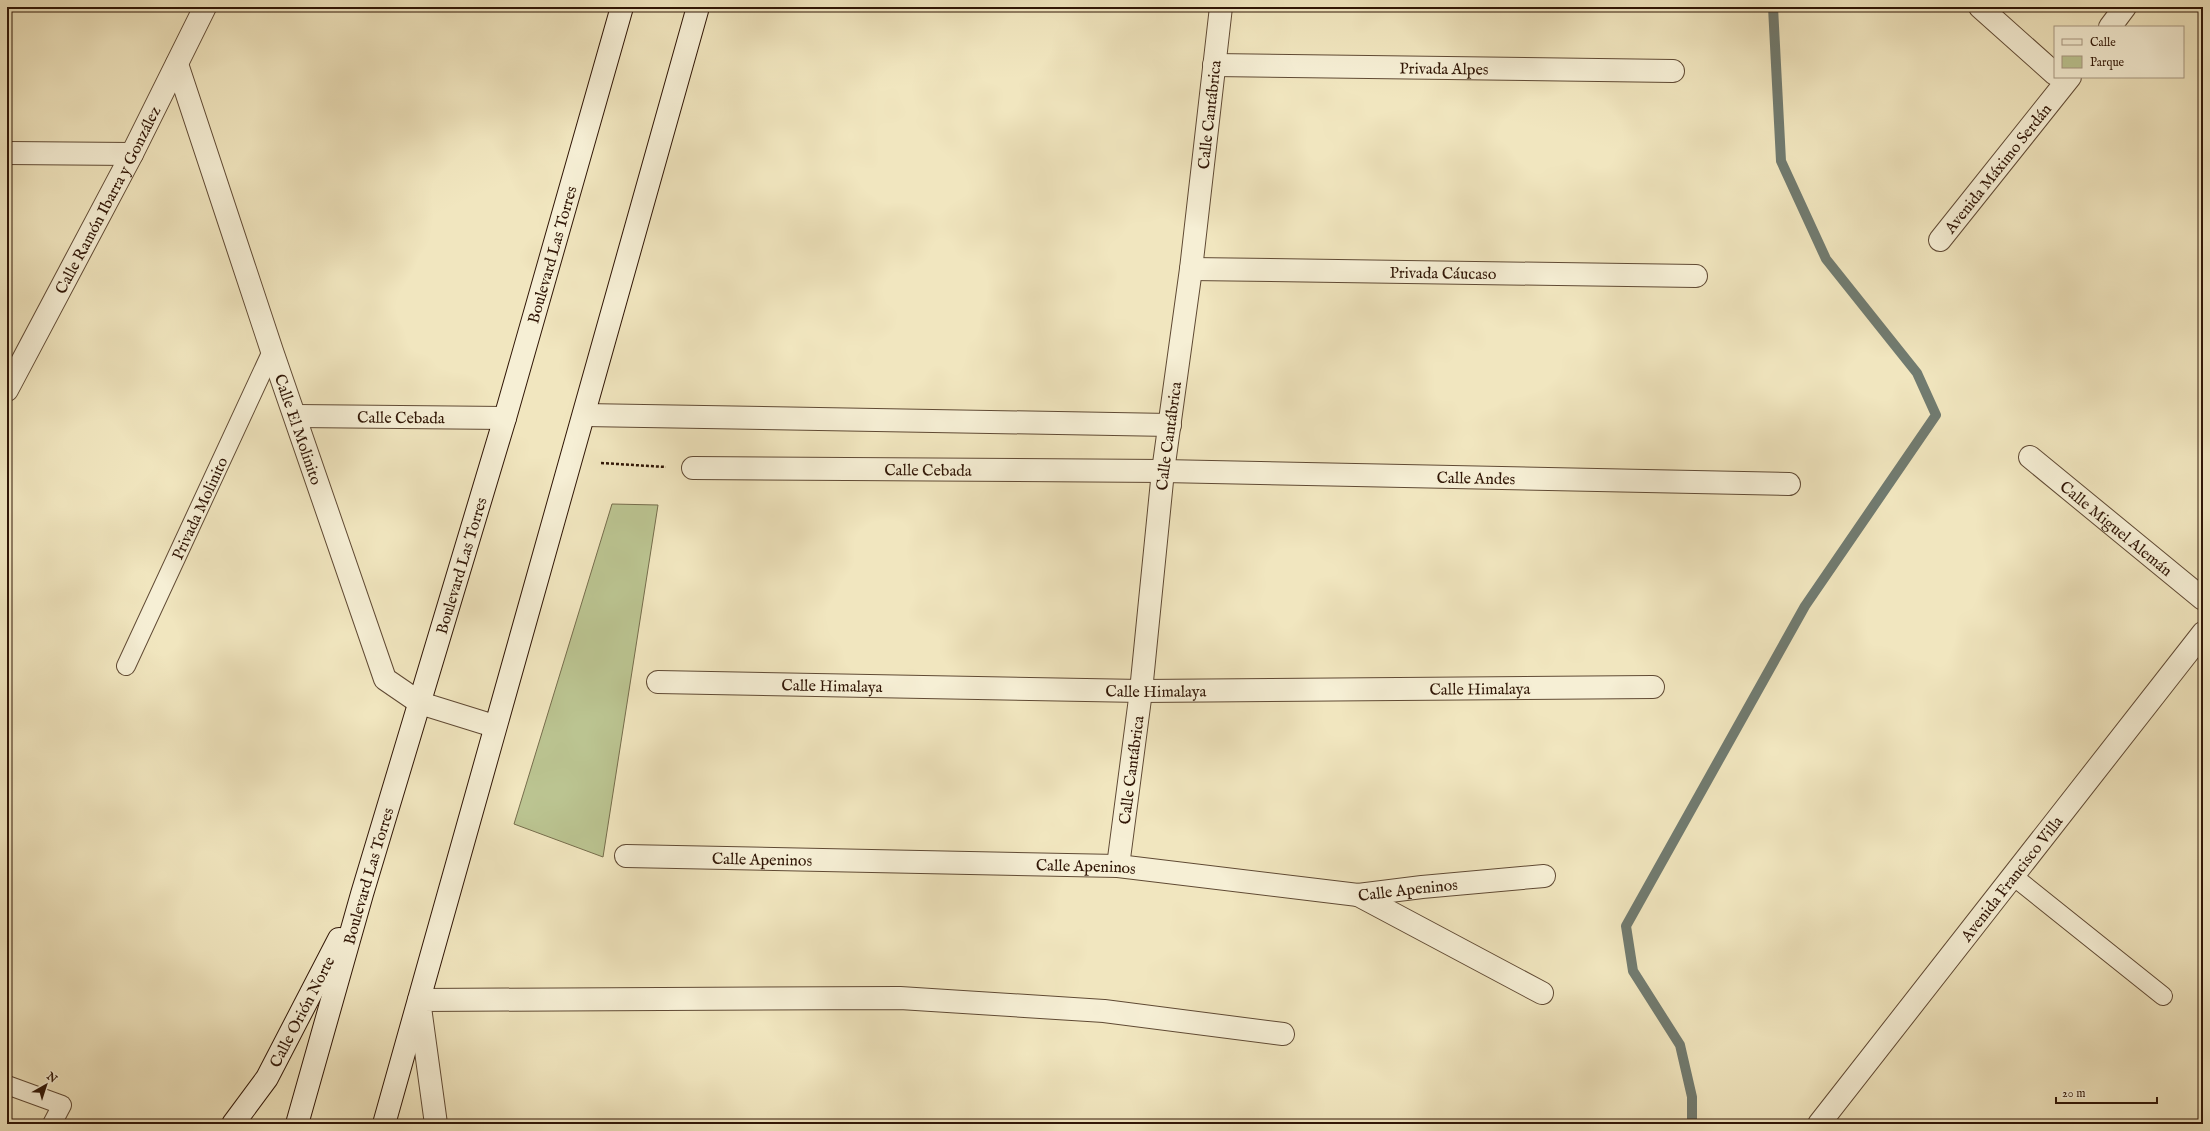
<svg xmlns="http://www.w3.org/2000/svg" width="2210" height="1131" font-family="'IM FELL English',serif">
  <rect width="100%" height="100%" fill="#f1e6bf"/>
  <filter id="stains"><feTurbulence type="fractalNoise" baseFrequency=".005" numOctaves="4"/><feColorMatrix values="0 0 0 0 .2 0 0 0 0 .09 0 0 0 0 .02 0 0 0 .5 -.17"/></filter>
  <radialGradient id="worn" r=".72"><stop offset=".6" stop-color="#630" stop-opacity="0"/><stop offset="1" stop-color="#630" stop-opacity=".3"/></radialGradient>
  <polygon fill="#bbc491" stroke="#766d4c" points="612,504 658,505 603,857 514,824"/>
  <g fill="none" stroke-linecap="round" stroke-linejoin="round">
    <polyline stroke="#717b70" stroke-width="10" points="1692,1124 1692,1097 1680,1045 1633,971 1626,926 1805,606 1936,415 1917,373 1826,259 1781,161 1773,7"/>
    <g stroke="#604a34" stroke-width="20">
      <g id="lane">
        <path id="s1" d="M 126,666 L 272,351"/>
        <polyline points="2013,876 2163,996"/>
        <polyline points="7,1085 62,1105 52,1124"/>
      </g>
    </g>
    <g stroke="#604a34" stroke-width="24">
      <g id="street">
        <polyline points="1980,7 2055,74"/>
        <polyline points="2110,27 2125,7"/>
        <path id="s2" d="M 177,64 L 272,351 L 385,679 L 420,703 L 494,726"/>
        <path id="s3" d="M 1214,65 L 1673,71"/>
        <polyline points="7,153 132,154"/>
        <path id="s4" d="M 1940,240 L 2070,77"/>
        <path id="s5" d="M 1191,269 L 1696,276"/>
        <path id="s6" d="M 7,390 L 132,154 L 205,7"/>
        <polyline points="584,415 1170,425"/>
        <path id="s7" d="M 296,416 L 505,418"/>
        <path id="s8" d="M 2030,457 L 2203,599"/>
        <path id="s9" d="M 693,468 L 1163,471 L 1789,484"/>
        <path id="s10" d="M 658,682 L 1141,691 L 1653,687"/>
        <path id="s11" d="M 626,856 L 1118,866 L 1358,895 L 1422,887 L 1544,876"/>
        <path id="s12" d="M 1118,866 L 1141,691 L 1163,471 L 1191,269 L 1221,7"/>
        <polyline points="1358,895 1542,993"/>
        <polyline points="436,1124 419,1000 900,998 1104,1011 1283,1034"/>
        <path id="s13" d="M 1819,1124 L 2203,633"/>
      </g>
    </g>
    <g stroke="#301606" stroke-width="24">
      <g id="secondary">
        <path id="s14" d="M 233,1124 L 267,1078 L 339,939"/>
        <path id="s15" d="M 297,1124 L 362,894 L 505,418 L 622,7"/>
        <polyline points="384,1124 698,7"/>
      </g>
    </g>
    <polyline stroke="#301606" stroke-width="2.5" stroke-dasharray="3 2" stroke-linecap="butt" points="601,463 666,467"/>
    <use href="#lane" stroke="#f6efd5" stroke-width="18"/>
    <use href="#street" stroke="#f6efd5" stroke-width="22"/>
    <use href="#secondary" stroke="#f6efd5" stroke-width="22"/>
  </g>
  <g text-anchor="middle" stroke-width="4" stroke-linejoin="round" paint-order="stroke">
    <g font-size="16" fill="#301606" stroke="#f6efd5">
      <text dy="6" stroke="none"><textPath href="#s3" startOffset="230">Privada Alpes</textPath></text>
      <text dy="6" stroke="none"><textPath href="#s12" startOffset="757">Calle Cantábrica</textPath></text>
      <text dy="6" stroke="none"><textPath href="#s4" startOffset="92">Avenida Máximo Serdán</textPath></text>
      <text dy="6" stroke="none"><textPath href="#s6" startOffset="215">Calle Ramón Ibarra y González</textPath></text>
      <text dy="6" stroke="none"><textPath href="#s15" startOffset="906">Boulevard Las Torres</textPath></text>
      <text dy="6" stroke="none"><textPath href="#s5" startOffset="252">Privada Cáucaso</textPath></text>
      <text dy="6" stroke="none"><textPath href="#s7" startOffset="105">Calle Cebada</textPath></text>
      <text dy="6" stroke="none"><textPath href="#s2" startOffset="385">Calle El Molinito</textPath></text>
      <text dy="6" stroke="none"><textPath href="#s12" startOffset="433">Calle Cantábrica</textPath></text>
      <text dy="6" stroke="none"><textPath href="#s9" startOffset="235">Calle Cebada</textPath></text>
      <text dy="6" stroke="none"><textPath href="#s9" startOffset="783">Calle Andes</textPath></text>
      <text dy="6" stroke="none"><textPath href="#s1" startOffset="174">Privada Molinito</textPath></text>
      <text dy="6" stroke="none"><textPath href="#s8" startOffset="112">Calle Miguel Alemán</textPath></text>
      <text dy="6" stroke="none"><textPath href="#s15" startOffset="582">Boulevard Las Torres</textPath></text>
      <text dy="6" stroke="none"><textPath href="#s10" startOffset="174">Calle Himalaya</textPath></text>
      <text dy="6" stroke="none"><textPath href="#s10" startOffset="822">Calle Himalaya</textPath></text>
      <text dy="6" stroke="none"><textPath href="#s10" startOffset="498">Calle Himalaya</textPath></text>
      <text dy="6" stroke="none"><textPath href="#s12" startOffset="97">Calle Cantábrica</textPath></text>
      <text dy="6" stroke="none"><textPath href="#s11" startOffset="136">Calle Apeninos</textPath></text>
      <text dy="6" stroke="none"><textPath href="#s11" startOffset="460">Calle Apeninos</textPath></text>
      <text dy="6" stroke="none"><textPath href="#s15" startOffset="258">Boulevard Las Torres</textPath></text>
      <text dy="6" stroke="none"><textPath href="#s13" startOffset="312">Avenida Francisco Villa</textPath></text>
      <text dy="6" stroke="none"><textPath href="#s11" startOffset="784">Calle Apeninos</textPath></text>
      <text dy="6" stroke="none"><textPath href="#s14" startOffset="132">Calle Orión Norte</textPath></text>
    </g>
  </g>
  <rect width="2210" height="1131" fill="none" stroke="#f1e6bf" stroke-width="24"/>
  <rect x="8" y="8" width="2194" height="1115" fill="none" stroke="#301606" stroke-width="2"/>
  <rect x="12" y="12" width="2186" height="1107" fill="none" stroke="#301606"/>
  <rect x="2054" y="26" width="130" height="52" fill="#f6efd5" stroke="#a79882"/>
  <rect x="2062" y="39" width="20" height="6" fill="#f6efd5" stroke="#a79882"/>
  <text x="2090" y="46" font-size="12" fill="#301606">Calle</text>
  <rect x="2062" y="56" width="20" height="12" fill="#bbc491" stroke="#a79882"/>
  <text x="2090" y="66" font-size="12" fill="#301606">Parque</text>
  <g transform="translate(46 1085) rotate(39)" stroke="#f6efd5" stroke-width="3" paint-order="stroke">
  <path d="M0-3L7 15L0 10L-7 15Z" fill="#301606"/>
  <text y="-6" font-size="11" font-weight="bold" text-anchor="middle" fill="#301606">N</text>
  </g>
  <path d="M2056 1097v6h101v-6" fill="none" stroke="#301606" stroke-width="2"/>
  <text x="2062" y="1097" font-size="12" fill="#301606" stroke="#f6efd5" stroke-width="3" paint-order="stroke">20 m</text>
  <rect width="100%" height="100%" filter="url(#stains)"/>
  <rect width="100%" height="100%" fill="url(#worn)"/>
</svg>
